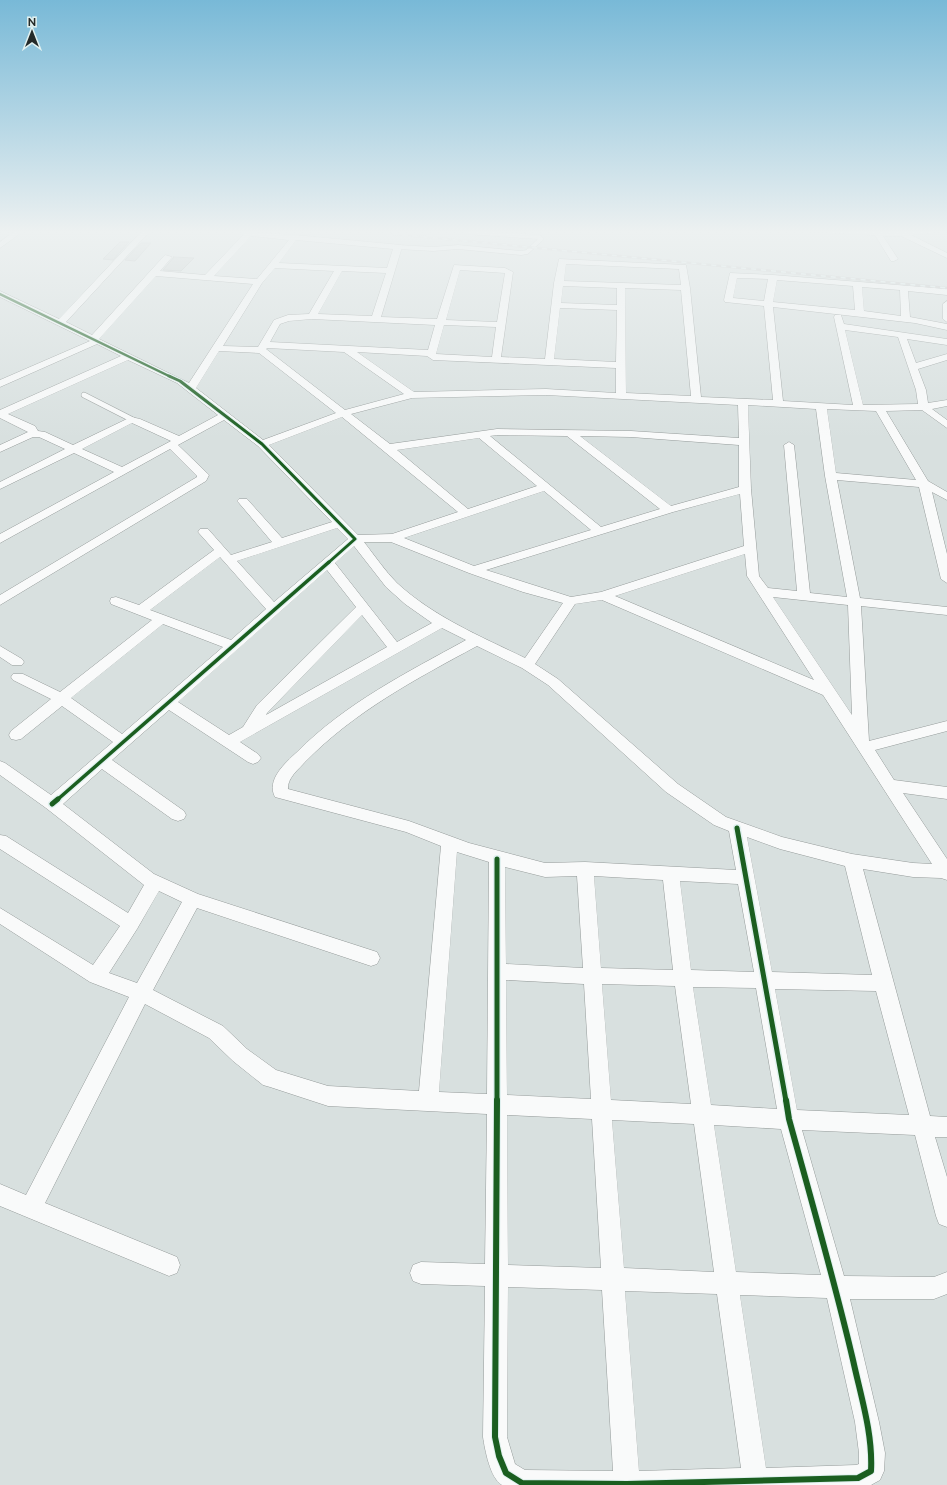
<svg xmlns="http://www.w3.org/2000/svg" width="947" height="1485" font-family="Raleway,sans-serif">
  <rect width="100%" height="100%" fill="#d8e0df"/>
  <g fill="#c3c9c8" stroke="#adb3b2">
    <polygon points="120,242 129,242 113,260 103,259"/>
    <polygon points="141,243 151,243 135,261 125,260"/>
    <polygon points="174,257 173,257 194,258 181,271 163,270"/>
  </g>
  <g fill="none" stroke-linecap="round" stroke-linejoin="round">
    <g stroke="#959b9a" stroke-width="5">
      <polyline id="service-far1" points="398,247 433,249 458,247 521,253 527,252 541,239 539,237 466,232 463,230"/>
    </g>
    <g stroke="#959b9a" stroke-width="6">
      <polyline id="service" points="84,395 133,420"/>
    </g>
    <g stroke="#959b9a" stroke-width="1">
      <g id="minor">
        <polygon points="16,230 25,230 0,248 0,242"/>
        <path d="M 143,230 L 151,230 L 66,322 L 92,335 L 165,255 L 172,257 L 160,271 L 205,275 L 246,232 L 295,235 L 401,245 L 402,247 L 381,317 L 437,319 L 454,265 L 505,268 L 513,272 L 501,357 L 545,359 L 554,283 L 559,259 L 686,265 L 690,288 L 701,397 L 773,400 L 764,306 L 725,302 L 724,300 L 730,273 L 773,275 L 947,289 L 947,295 L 908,291 L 910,317 L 947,324 L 947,330 L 915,323 L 773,307 L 783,401 L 853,405 L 834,317 L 835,315 L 841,315 L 844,324 L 947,339 L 947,345 L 907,339 L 916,363 L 947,354 L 947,360 L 918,369 L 926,390 L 928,403 L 947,400 L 947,406 L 932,409 L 947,420 L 947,428 L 922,410 L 886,411 L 928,481 L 947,492 L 947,500 L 932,492 L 947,554 L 947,583 L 941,579 L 919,487 L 837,480 L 860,598 L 947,607 L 947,615 L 861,606 L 869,741 L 947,721 L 947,731 L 875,750 L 894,780 L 947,787 L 947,799 L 903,793 L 947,859 L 947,880 L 941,878 L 913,877 L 863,869 L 930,1116 L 947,1117 L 947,1137 L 935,1137 L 947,1177 L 947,1227 L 939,1224 L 936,1216 L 915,1135 L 802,1130 L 844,1276 L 934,1277 L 947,1272 L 947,1294 L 934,1299 L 850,1299 L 879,1422 L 885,1453 L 884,1471 L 880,1480 L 871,1485 L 502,1485 C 490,1478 485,1450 483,1437 L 485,1286 L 421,1284 L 413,1281 L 410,1273 L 413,1265 L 421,1262 L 485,1264 L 487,1114 L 328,1106 L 270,1087 L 263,1085 L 233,1061 L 209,1038 L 145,1004 L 45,1203 L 177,1257 L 180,1265 L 177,1273 L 169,1276 L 0,1206 L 0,1184 L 26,1195 L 129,997 L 90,982 L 0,924 L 0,908 L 93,965 L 120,926 L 0,849 L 0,835 L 6,836 L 128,913 L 144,885 L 46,808 L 0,775 L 0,761 L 5,763 L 51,795 L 113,742 L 62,706 L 21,739 L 16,740 L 11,739 L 9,735 L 11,731 L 51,699 L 13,680 L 11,677 L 13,674 L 23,674 L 60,692 L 152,620 L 111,604 L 110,601 L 111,598 L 116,597 L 139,605 L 214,550 L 198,532 L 200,529 L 208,529 L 231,555 L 272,542 L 239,503 L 237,501 L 239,499 L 247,499 L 282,538 L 332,522 L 258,446 L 224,420 L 178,445 L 207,473 L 209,475 L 206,481 L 0,605 L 0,595 L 197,477 L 197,476 L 170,449 L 0,543 L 0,534 L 114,472 L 74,453 L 0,489 L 0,482 L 65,449 L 39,437 L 33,437 L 0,452 L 0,445 L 28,432 L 0,418 L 0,410 L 121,356 L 97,344 L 0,387 L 0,380 L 90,341 L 0,297 L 0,291 L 59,319 ZM 251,236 L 289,240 L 257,279 L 214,276 ZM 296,240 L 393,249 L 387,268 L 279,263 ZM 566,264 L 679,269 L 681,285 L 564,281 ZM 275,268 L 334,271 L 309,314 L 288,315 L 274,320 L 258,347 L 223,346 L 262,283 ZM 460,270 L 505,273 L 497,322 L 446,320 ZM 342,271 L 386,273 L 372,316 L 318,314 ZM 156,276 L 253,284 L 189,383 L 99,339 ZM 737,278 L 768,279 L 764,301 L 733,298 ZM 777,280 L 853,286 L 855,310 L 773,302 ZM 563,286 L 617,288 L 617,305 L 561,303 ZM 862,287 L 900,290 L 901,316 L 864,311 ZM 625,288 L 681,290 L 691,396 L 626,393 ZM 560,308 L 617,310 L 616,362 L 554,359 ZM 312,319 L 435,325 L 428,350 L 270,342 L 280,324 L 289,321 ZM 444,325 L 496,327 L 492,357 L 436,354 ZM 845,330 L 898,337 L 916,390 L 918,404 L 863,405 ZM 267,348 L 344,352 L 404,394 L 345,410 L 266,349 ZM 219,351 L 259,353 L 336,413 L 263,440 L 196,388 ZM 357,352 L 427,356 L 433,360 L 616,368 L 616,393 L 546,389 L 414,392 ZM 128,360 L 177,383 L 218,415 L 179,436 L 140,419 L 131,417 L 73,445 L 45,432 L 38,431 L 35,426 L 8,414 ZM 546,395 L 738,405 L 739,438 L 631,431 L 497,429 L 390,444 L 351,414 L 412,398 ZM 748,405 L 816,409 L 825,476 L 847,597 L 810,593 L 794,445 L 789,442 L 784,445 L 797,591 L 768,588 L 759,576 L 751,489 ZM 827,409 L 876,411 L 916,480 L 836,473 ZM 342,417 L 458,512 L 392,534 L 358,535 L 269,445 ZM 132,423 L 171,441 L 122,467 L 82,449 ZM 497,435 L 567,436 L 660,509 L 601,527 L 490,436 ZM 580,436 L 631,437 L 739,445 L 739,487 L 671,506 ZM 479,438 L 537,486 L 468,509 L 397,450 ZM 544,491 L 591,530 L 474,566 L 404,538 ZM 740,494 L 744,546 L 601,592 L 571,597 L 486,570 L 673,512 ZM 337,528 L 348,539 L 274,602 L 237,561 ZM 364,542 L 391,542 L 469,573 L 523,592 L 563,603 L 525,658 C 480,636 434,617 397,583 C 385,571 375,556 364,542 ZM 354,546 L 386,587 L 405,604 L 432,623 L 397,642 L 335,563 ZM 745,554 L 747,576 L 814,680 L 615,596 ZM 220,557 L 266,609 L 231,640 L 150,610 ZM 327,570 L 356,607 L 257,705 L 243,727 L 229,735 L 178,702 ZM 773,597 L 848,605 L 852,715 ZM 602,600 L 823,695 L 932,864 L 913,863 L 852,854 L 782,837 L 726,817 L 678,784 L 558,679 L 535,664 L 575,604 ZM 362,615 L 387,647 L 266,715 L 267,713 ZM 163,624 L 223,647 L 122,734 L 71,698 ZM 442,628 L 466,640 C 406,673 346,703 297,752 C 285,763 266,780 275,797 L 406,832 L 441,846 L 419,1091 L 328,1086 L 276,1070 L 247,1049 L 223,1026 L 153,990 L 197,908 L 371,966 L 377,964 L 380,958 L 377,952 L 198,894 L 154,874 L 63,804 L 102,769 L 172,819 L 178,821 L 184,819 L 186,815 L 184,811 L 112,760 L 169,710 L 248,762 L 253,764 L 258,762 L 261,758 L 258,754 L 240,742 ZM 477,646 L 522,668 L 548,685 L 666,792 L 714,825 L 729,831 L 736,870 L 585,862 L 545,863 L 469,843 L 409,821 L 288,789 C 287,778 299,769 305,762 C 355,711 416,679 477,646 ZM 747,837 L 780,849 L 845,866 L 872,975 L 772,972 ZM 457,852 L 489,862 L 487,1094 L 439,1092 ZM 505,867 L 545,877 L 577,876 L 583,968 L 506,964 ZM 594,876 L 663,880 L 673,970 L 601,968 ZM 680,881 L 738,884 L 754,972 L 691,970 ZM 159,891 L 182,902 L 137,983 L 109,973 L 137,929 ZM 506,980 L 584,984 L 591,1099 L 507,1095 ZM 602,984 L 675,986 L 691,1104 L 611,1100 ZM 693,987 L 756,988 L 777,1109 L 711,1105 ZM 775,989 L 876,991 L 909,1115 L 797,1110 ZM 507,1115 L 592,1119 L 601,1268 L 508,1265 ZM 612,1120 L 694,1124 L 714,1272 L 624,1268 ZM 714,1125 L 781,1129 L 821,1275 L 736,1272 ZM 508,1287 L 602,1290 L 613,1471 L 525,1470 L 515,1464 L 507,1437 ZM 625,1291 L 717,1294 L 741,1468 L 639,1471 ZM 740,1295 L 827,1298 L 855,1422 L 859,1453 L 859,1464 L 856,1465 L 766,1468 Z"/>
        <polygon points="810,230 900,232 942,230 938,232 911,235 947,253 947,258 901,236 883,236 898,259 894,261 891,261 875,235 814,232"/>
        <polygon points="947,301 947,322 943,319 943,304"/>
        <polygon points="0,646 22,659 24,662 22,665 12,665 0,657"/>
      </g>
    </g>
    <use href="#service-far1" stroke="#f9fafa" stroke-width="4"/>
    <use href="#service" stroke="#f9fafa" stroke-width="5"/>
    <use href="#minor" fill="#f9fafa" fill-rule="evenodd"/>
    <g stroke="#c4c6c6" stroke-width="2.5">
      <polyline id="rail" points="353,230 947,288"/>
    </g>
    <use href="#rail" stroke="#e1f1f0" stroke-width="1.5" stroke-dasharray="5" stroke-linecap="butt"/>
    <g stroke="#e1f1f0" stroke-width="4">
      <polyline id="cycleway-far4" points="0,294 171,377"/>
    </g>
    <g stroke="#e1f1f0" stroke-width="5">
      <polyline id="cycleway-far3" points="169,376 180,381 262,444 355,539 328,563"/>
    </g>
    <g stroke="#e1f1f0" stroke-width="6">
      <polyline id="cycleway-far2" points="57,800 329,562"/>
    </g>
    <g stroke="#e1f1f0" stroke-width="8">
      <g id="cycleway-far1">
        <polyline points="52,804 58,799"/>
        <polyline points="737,828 786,1101"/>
        <polyline points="497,859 497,1101"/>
      </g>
    </g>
    <g stroke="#e1f1f0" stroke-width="8">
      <path id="cycleway" d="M 497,1100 L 495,1437 L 499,1456 L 506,1473 L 522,1483 L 627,1484 L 858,1478 L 871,1471 C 873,1434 861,1397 853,1360 C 834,1279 811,1199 789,1119 L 786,1100"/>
    </g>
    <use href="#cycleway-far4" stroke="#1b5e20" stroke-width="2.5"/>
    <use href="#cycleway-far3" stroke="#1b5e20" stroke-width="3"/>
    <use href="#cycleway-far2" stroke="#1b5e20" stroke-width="3.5"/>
    <use href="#cycleway-far1" stroke="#1b5e20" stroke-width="5"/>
    <use href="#cycleway" stroke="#1b5e20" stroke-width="6"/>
  </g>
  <linearGradient id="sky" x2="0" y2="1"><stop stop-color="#78b9d7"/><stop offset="0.53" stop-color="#edf1f1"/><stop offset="1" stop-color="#edf1f1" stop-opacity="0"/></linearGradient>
  <rect width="947" height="438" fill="url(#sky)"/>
  <g transform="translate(32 32)" stroke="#e1f1f0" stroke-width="3" paint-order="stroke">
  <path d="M0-3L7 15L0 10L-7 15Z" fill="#242a29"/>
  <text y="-6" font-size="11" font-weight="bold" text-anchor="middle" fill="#242a29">N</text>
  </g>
</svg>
